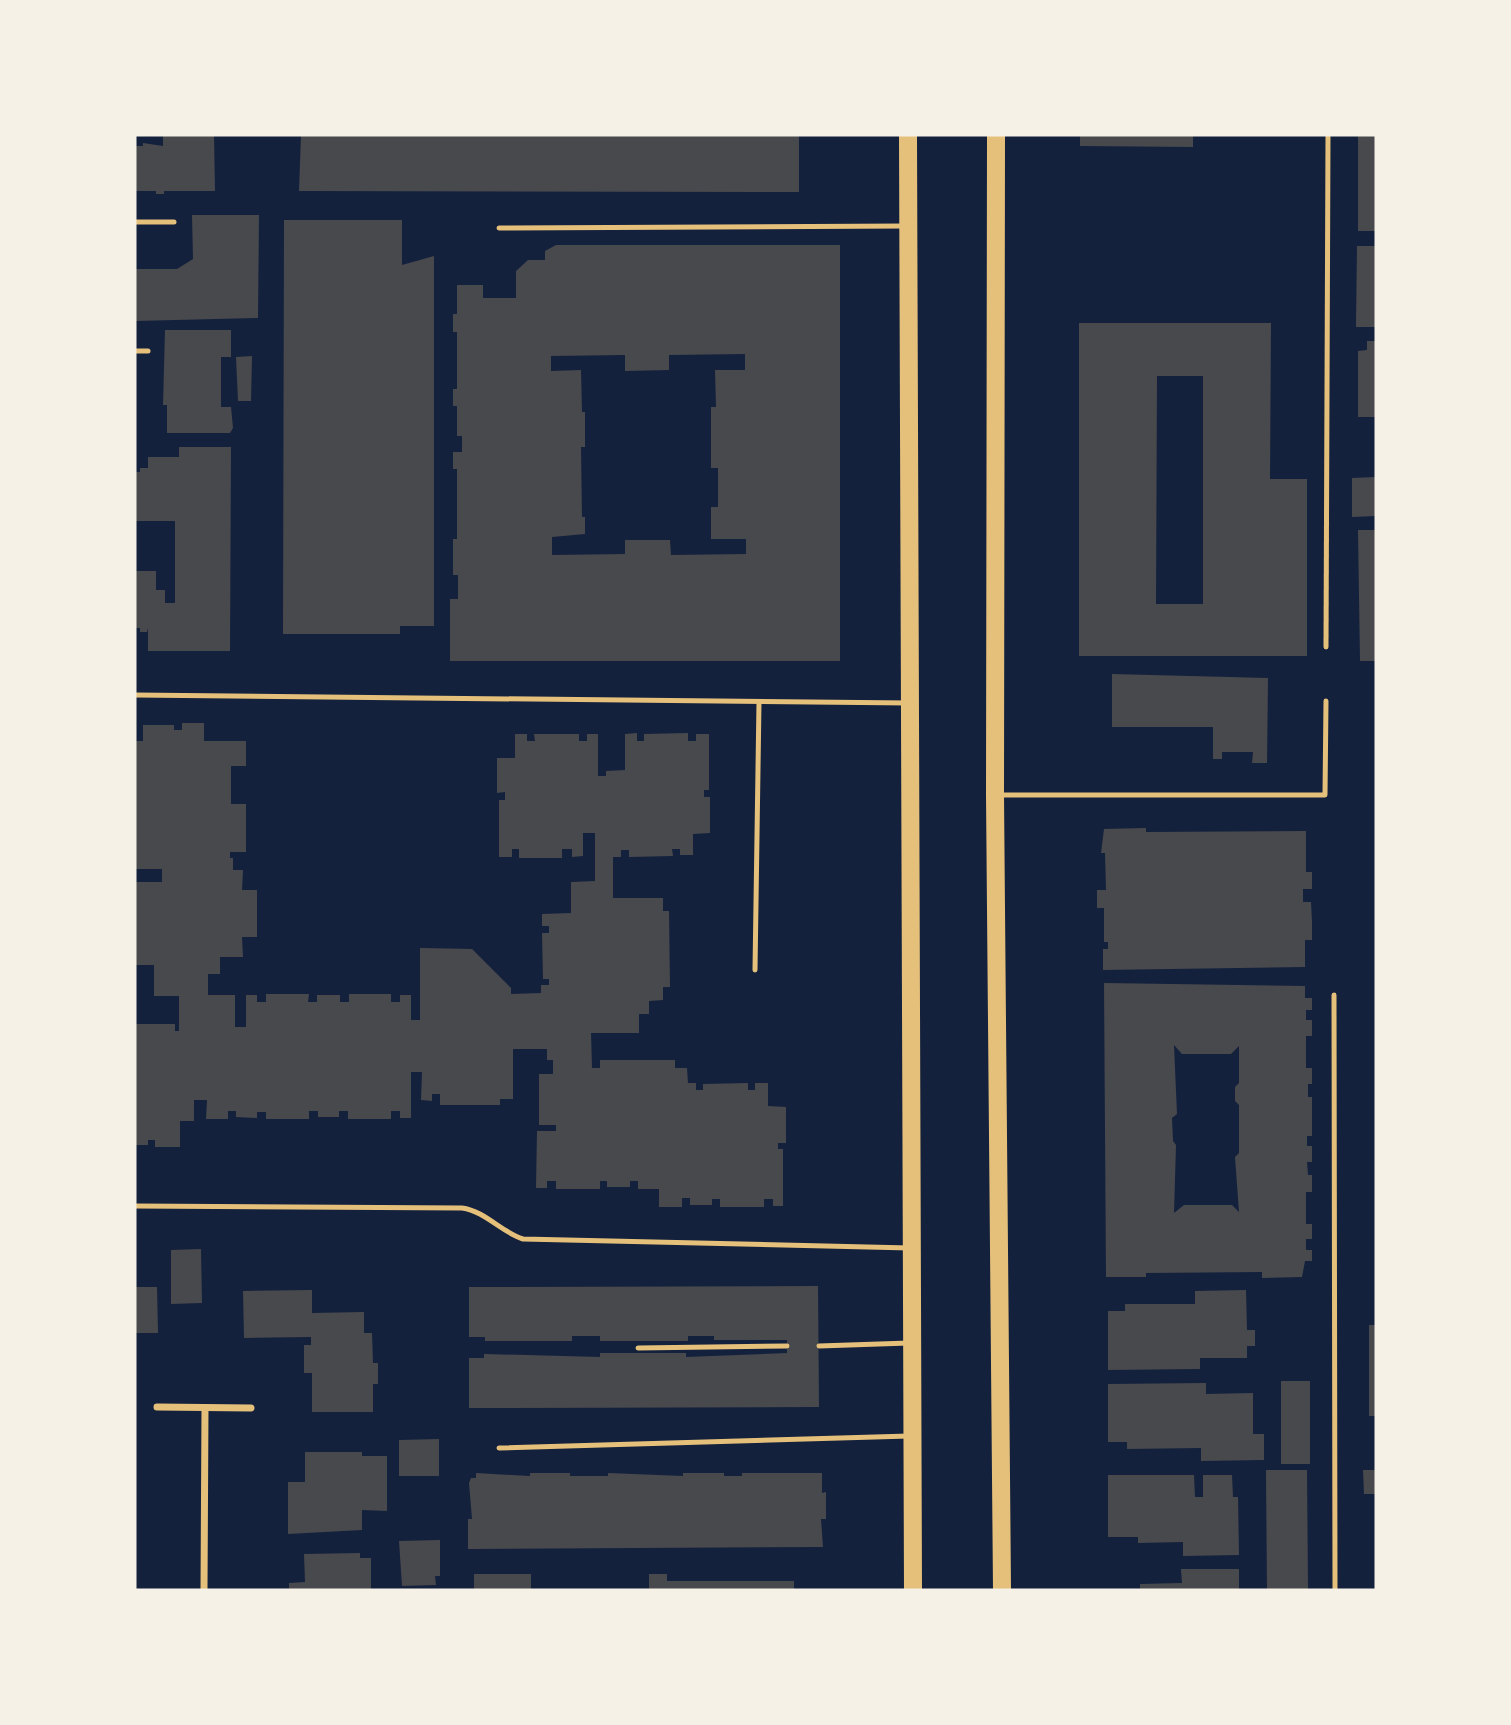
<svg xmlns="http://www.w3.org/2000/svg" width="1511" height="1725" font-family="'Alegreya Sans',sans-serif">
  <rect width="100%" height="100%" fill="#14213d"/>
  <g fill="#48494c" fill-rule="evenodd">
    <polygon points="163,135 214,135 215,191 164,191 164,194 156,194 156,191 135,191 135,146 143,146 143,143 163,146"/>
    <polygon points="301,135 799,135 799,192 299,191"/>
    <polygon points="1080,135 1193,135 1193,147 1080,146"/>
    <rect x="1358" y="135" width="18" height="96"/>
    <polygon points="192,215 259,215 258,318 135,321 135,269 177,269 193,259"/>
    <polygon points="284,220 402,220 402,265 434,256 434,626 400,626 400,634 283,634"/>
    <path d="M 556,245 L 840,245 L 840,661 L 450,661 L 450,599 L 458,599 L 458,575 L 453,575 L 453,539 L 457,539 L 457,469 L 453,469 L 453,452 L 462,452 L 462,436 L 457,436 L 457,406 L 453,406 L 453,389 L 457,389 L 457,332 L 453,332 L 453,314 L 457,314 L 457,285 L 483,285 L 483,298 L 516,298 L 516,271 L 528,260 L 545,260 L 545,251 ZM 745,354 L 745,370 L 715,370 L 716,407 L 711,407 L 711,468 L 718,468 L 718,507 L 711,507 L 711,539 L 746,539 L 746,554 L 671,555 L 670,540 L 625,540 L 625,554 L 552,555 L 552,537 L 585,534 L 585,517 L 582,517 L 581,447 L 585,447 L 585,412 L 582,412 L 581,370 L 551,371 L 551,356 L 625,355 L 625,371 L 669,370 L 669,355 Z"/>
    <polygon points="1357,246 1376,246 1376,327 1356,327"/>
    <path d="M 1079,323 L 1271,323 L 1270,479 L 1307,479 L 1307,656 L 1079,656 ZM 1157,376 L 1203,376 L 1203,604 L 1156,604 Z"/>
    <polygon points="165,330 231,330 231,357 221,357 221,407 231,407 233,428 230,433 167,433 167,405 163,405"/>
    <polygon points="1367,341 1376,341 1376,417 1358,417 1358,351 1367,350"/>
    <polygon points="252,356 251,401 238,401 236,357"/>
    <polygon points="179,447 231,447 230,651 148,651 148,628 147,632 140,632 140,628 135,628 135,571 156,571 156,590 165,590 165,603 175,603 175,521 135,521 135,472 140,472 140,468 148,468 148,457 179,457"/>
    <polygon points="1376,477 1376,516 1352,517 1352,478"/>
    <polygon points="1358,530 1376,530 1376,661 1360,661"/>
    <polygon points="1112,674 1268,678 1267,763 1252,763 1253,752 1222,752 1222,759 1213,759 1213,727 1112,727"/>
    <polygon points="182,723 204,723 204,741 246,741 246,766 231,766 231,804 246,804 246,852 230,852 230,858 233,858 233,870 243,870 242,890 257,890 257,937 242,937 243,957 220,957 220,974 208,974 208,995 235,995 235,1027 246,1027 246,995 257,995 257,1002 266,1002 266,994 309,994 308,1002 317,1002 317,995 340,995 340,1002 349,1002 349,994 391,994 391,1002 400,1002 400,995 411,995 411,1020 420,1020 420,948 472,949 511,988 511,994 541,993 541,985 549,985 549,979 543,979 542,933 549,933 549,926 542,926 542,914 571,913 571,882 595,881 595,833 583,833 583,856 572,857 572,849 562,849 562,858 519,858 519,849 512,849 512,857 499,857 499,800 505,800 505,792 497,793 497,758 515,758 515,734 527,734 527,741 535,741 534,734 579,734 579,741 587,741 587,734 598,734 598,776 606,776 606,771 625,770 625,734 637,733 637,741 644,741 644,734 688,733 688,741 696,741 696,734 709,734 709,790 704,790 704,797 710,797 710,833 693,834 693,855 680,855 680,849 672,849 673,856 629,857 629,850 621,850 621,857 613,857 613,898 663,898 663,911 669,911 670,987 663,987 663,1000 649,1001 649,1014 639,1014 639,1033 591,1033 592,1068 600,1068 600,1060 675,1060 675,1068 687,1068 688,1083 696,1083 696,1090 703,1090 703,1084 748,1083 748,1090 755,1090 755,1083 768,1083 768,1106 786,1107 786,1143 778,1143 778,1149 783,1149 783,1206 773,1206 773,1199 764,1199 764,1207 720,1207 720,1199 712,1199 712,1205 690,1205 690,1198 682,1198 682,1207 659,1207 659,1189 638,1189 638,1181 630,1181 630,1187 607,1187 607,1181 600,1181 600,1189 556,1189 556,1181 547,1181 547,1188 536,1188 537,1131 556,1131 556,1125 539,1125 539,1074 553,1074 553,1060 547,1060 547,1049 513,1049 513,1099 500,1099 500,1105 440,1105 440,1094 432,1094 432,1101 421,1100 422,1072 411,1072 411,1118 400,1118 400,1111 391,1111 391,1119 348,1119 348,1111 339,1111 339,1117 318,1117 318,1111 309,1111 309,1119 266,1119 266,1112 257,1112 257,1118 236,1117 236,1111 228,1111 228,1119 206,1119 207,1100 194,1100 194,1121 180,1121 180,1147 155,1147 155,1140 148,1140 148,1145 135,1145 135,1024 175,1024 175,1031 179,1031 179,996 154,996 154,965 135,965 135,882 162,882 162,869 135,869 135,741 143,741 143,725 174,725 174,730 182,730"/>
    <polygon points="1146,828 1146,832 1306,831 1306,872 1312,872 1312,889 1303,889 1303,902 1311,902 1312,922 1312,940 1305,940 1305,967 1103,970 1103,949 1108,949 1108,942 1104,942 1104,908 1097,908 1097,890 1106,890 1105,853 1101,853 1104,829"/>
    <path d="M 1104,983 L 1305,986 L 1305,998 L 1312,998 L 1312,1010 L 1306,1010 L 1306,1020 L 1312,1020 L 1312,1036 L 1306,1036 L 1306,1068 L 1312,1068 L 1312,1084 L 1308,1084 L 1308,1097 L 1312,1097 L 1312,1136 L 1307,1136 L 1307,1146 L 1312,1146 L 1312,1162 L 1307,1162 L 1308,1175 L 1312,1175 L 1312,1192 L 1306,1192 L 1306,1224 L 1312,1224 L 1312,1239 L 1306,1239 L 1306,1250 L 1312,1250 L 1312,1261 L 1305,1261 L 1302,1277 L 1262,1278 L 1262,1272 L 1146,1273 L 1146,1277 L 1106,1277 ZM 1174,1045 L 1182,1054 L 1231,1054 L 1239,1046 L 1239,1083 L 1235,1087 L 1235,1101 L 1239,1105 L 1239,1153 L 1235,1157 L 1239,1212 L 1232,1205 L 1184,1205 L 1174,1213 L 1176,1145 L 1173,1141 L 1172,1118 L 1177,1114 Z"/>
    <polygon points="201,1249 202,1303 171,1304 171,1250"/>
    <polygon points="818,1286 819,1407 469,1408 469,1358 484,1358 484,1354 600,1357 600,1353 686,1353 686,1357 787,1353 787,1340 714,1340 714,1336 688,1336 688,1341 600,1341 600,1336 572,1336 572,1341 485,1341 485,1337 469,1337 469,1287"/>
    <polygon points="135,1287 157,1287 158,1333 135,1333"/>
    <polygon points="312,1290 312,1313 364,1312 364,1333 372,1333 373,1363 378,1363 378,1384 373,1384 373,1412 312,1412 312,1373 304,1373 304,1345 311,1345 311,1337 244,1338 243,1291"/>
    <polygon points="1246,1290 1247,1330 1255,1330 1255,1346 1247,1346 1247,1358 1200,1358 1200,1369 1108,1370 1108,1311 1125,1311 1125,1304 1195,1304 1195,1291"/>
    <rect x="1369" y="1325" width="7" height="91"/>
    <rect x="1281" y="1381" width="29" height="83"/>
    <polygon points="1206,1383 1206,1394 1253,1393 1253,1434 1264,1434 1264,1460 1201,1461 1201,1448 1127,1449 1127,1442 1108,1442 1108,1384"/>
    <polygon points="439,1439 439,1476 399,1476 399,1440"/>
    <polygon points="305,1452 362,1452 362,1456 387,1456 387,1511 362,1510 362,1530 288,1534 288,1482 305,1482"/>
    <polygon points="1266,1470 1307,1470 1308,1590 1267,1590"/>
    <polygon points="1363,1470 1376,1470 1376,1494 1364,1494"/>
    <polygon points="476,1473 530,1476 530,1473 570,1473 570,1476 608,1476 608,1473 683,1476 683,1473 724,1473 724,1476 742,1476 742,1473 822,1473 822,1493 826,1492 826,1519 821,1519 823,1547 468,1549 468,1519 472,1519 469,1483 471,1478 476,1478"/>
    <polygon points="1108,1475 1194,1475 1195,1497 1203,1497 1203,1475 1232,1475 1233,1497 1238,1497 1239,1555 1183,1556 1183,1542 1138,1543 1138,1537 1108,1537"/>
    <polygon points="440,1540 440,1576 435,1576 436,1585 402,1586 399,1541"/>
    <polygon points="360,1553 360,1558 371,1558 371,1590 289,1590 289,1583 305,1582 304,1554"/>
    <polygon points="1181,1569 1239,1569 1239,1590 1140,1590 1140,1584 1182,1583"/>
    <rect x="474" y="1574" width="57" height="16"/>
    <polygon points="649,1574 667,1574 667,1581 794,1581 794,1590 649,1590"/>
  </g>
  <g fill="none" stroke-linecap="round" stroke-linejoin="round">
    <g stroke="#e5c07b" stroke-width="5">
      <polyline points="135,222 174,222"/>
      <polyline points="499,228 905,226"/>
      <polyline points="135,351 148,351"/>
      <polyline points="1326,647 1328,135"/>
      <polyline points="135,695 909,703"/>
      <polyline points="998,795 1325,795 1326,701"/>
      <polyline points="755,970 759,702"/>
      <polyline points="1334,995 1335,1590"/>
      <path d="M 135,1206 L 462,1208 C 485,1211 501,1232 523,1239 L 910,1248"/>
      <polyline points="819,1346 909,1343"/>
      <polyline points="638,1348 787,1346"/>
      <polyline points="499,1448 909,1436"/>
    </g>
    <g stroke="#e5c07b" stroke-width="7">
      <polyline points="157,1407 251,1408"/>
      <polyline points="204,1590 205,1408"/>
    </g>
    <g stroke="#e5c07b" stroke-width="18">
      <polyline points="908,135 913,1590"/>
      <polyline points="996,135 995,795 1002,1590"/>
    </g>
  </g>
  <rect width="1511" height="1725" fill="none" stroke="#f6f1e7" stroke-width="273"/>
</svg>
